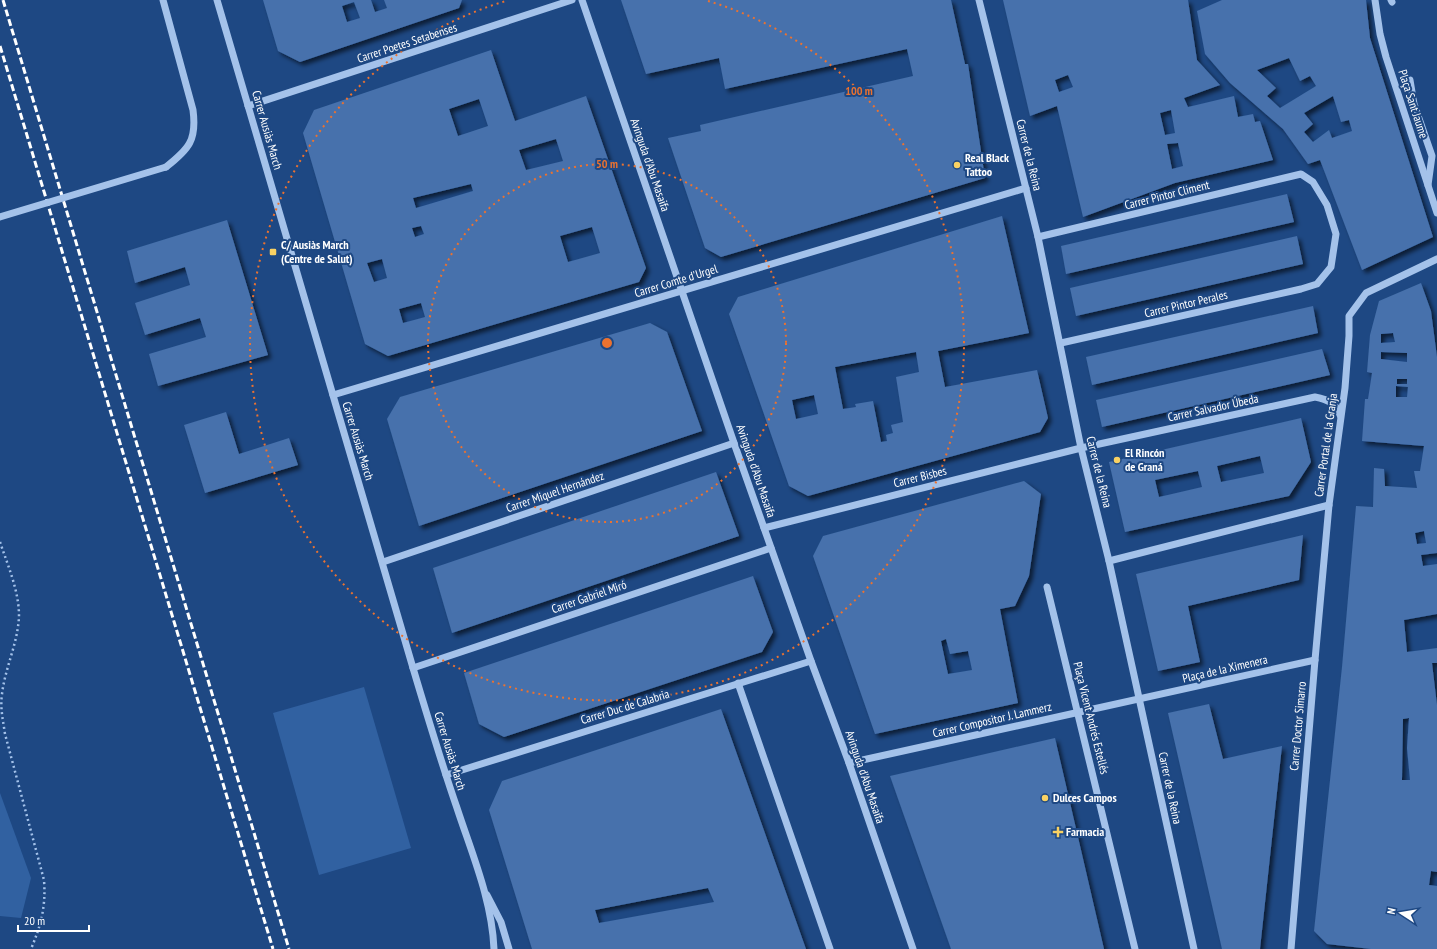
<svg xmlns="http://www.w3.org/2000/svg" width="1437" height="949" font-family="'PT Sans Narrow',sans-serif">
  <defs>
    <filter id="shadow"><feDropShadow dx="3.5" dy="3.5" stdDeviation="2" flood-color="#0009"/></filter>
  </defs>
  <rect width="100%" height="100%" fill="#1e4883"/>
  <g fill="#3161a1">
    <polygon points="364,687 411,848 319,875 273,713"/>
    <polygon points="0,793 31,878 21,918 0,916"/>
  </g>
  <g fill="#4671ac" fill-rule="evenodd" filter="url(#shadow)">
    <path d="M 263,0 L 371,0 L 375,12 L 387,8 L 384,0 L 462,0 L 459,8 L 300,62 L 278,51 ZM 354,2 L 360,18 L 347,22 L 342,6 Z"/>
    <polygon points="621,0 951,0 965,64 968,64 985,178 721,257 705,248 668,138 701,131 700,125 913,76 907,49 725,89 719,58 646,74"/>
    <path d="M 1003,0 L 1188,0 L 1197,60 L 1220,85 L 1184,98 L 1188,107 L 1234,96 L 1238,117 L 1253,114 L 1255,122 L 1260,121 L 1273,160 L 1175,183 L 1083,217 L 1057,106 L 1030,116 ZM 1068,75 L 1073,87 L 1059,92 L 1055,80 ZM 1171,110 L 1175,133 L 1165,135 L 1160,113 ZM 1178,143 L 1183,166 L 1172,169 L 1167,144 Z"/>
    <path d="M 1222,0 L 1366,0 L 1370,38 L 1433,237 L 1362,270 L 1320,160 L 1308,164 L 1283,129 L 1230,83 L 1205,54 L 1197,11 ZM 1289,58 L 1300,81 L 1310,76 L 1316,86 L 1280,108 L 1267,96 L 1276,88 L 1257,70 ZM 1333,96 L 1341,122 L 1349,120 L 1352,131 L 1332,138 L 1329,130 L 1313,142 L 1304,132 L 1313,124 L 1304,113 Z"/>
    <path d="M 491,50 L 515,121 L 586,96 L 646,268 L 639,282 L 388,356 L 365,344 L 303,133 L 314,110 ZM 479,99 L 488,126 L 458,136 L 449,109 ZM 556,139 L 563,161 L 526,170 L 519,150 ZM 471,184 L 473,191 L 416,208 L 413,198 ZM 421,226 L 424,234 L 415,237 L 412,228 ZM 592,227 L 600,253 L 568,262 L 560,236 ZM 382,259 L 387,278 L 374,282 L 367,263 ZM 421,303 L 425,317 L 403,323 L 399,309 Z"/>
    <polygon points="1287,194 1294,222 1066,274 1061,246"/>
    <path d="M 1002,216 L 1029,333 L 938,351 L 945,387 L 1037,370 L 1048,418 L 1040,432 L 808,496 L 789,486 L 729,314 L 738,297 ZM 916,352 L 919,372 L 896,377 L 903,422 L 891,425 L 893,433 L 886,435 L 887,441 L 881,442 L 873,401 L 855,404 L 856,407 L 843,409 L 835,367 ZM 814,395 L 818,414 L 796,419 L 792,400 Z"/>
    <polygon points="227,220 268,355 158,386 149,354 206,337 200,318 145,335 135,303 190,285 185,267 135,283 127,251"/>
    <polygon points="1297,236 1303,264 1076,316 1070,288"/>
    <path d="M 1421,283 L 1431,311 L 1437,357 L 1437,553 L 1421,555 L 1423,566 L 1437,564 L 1437,614 L 1404,620 L 1407,652 L 1437,648 L 1437,663 L 1432,663 L 1437,705 L 1437,872 L 1431,871 L 1429,885 L 1437,886 L 1437,949 L 1371,949 L 1327,944 L 1314,931 L 1342,667 L 1356,506 L 1373,507 L 1374,468 L 1384,469 L 1385,486 L 1417,488 L 1414,471 L 1420,471 L 1424,446 L 1362,441 L 1365,399 L 1368,399 L 1372,373 L 1367,372 L 1370,335 L 1379,301 ZM 1393,333 L 1395,342 L 1381,343 L 1381,334 ZM 1381,352 L 1407,353 L 1407,362 L 1381,359 ZM 1397,379 L 1407,379 L 1407,384 L 1397,384 ZM 1396,386 L 1408,387 L 1407,397 L 1396,397 ZM 1424,531 L 1426,543 L 1417,544 L 1415,533 ZM 1409,718 L 1407,748 L 1410,780 L 1402,780 L 1403,719 Z"/>
    <polygon points="1313,306 1318,333 1092,385 1086,357"/>
    <polygon points="650,323 667,332 702,431 419,526 387,419 400,397"/>
    <polygon points="1322,349 1330,375 1102,427 1096,400"/>
    <polygon points="226,412 239,454 289,438 298,465 205,493 184,425"/>
    <path d="M 1301,418 L 1311,462 L 1289,496 L 1125,532 L 1109,462 ZM 1260,456 L 1264,473 L 1221,482 L 1217,466 ZM 1198,471 L 1202,487 L 1159,497 L 1155,480 Z"/>
    <polygon points="716,472 739,536 452,633 433,568"/>
    <path d="M 1024,481 L 1041,494 L 1029,576 L 1015,606 L 1000,609 L 1018,703 L 875,734 L 813,556 L 823,536 ZM 946,639 L 950,654 L 968,651 L 972,670 L 948,674 L 941,641 Z"/>
    <polygon points="1303,535 1299,580 1188,606 1200,662 1158,671 1136,574"/>
    <polygon points="753,576 773,632 762,652 504,737 479,724 464,673"/>
    <polygon points="1209,704 1223,759 1282,746 1260,949 1222,949 1168,713"/>
    <path d="M 721,709 L 806,949 L 532,949 L 489,810 L 502,781 ZM 708,888 L 714,902 L 599,923 L 595,910 Z"/>
    <polygon points="1055,738 1104,949 951,949 890,776"/>
  </g>
  <g fill="none" stroke-linecap="round" stroke-linejoin="round">
    <path stroke="#a4c2ea" stroke-width="2.5" stroke-dasharray="2 3" stroke-linecap="butt" d="M 0,542 C 8,566 19,591 19,616 C 18,643 5,668 2,694 C 0,708 3,720 5,734 L 44,880 C 46,907 41,925 31,949"/>
    <g stroke="#a4c2ea" stroke-width="7">
      <path d="M 163,0 L 193,110 C 197,140 189,149 166,167"/>
      <path d="M 217,0 L 413,668 C 427,715 441,762 457,808 C 472,854 492,900 494,949"/>
      <polyline points="582,0 734,443 811,661 849,763 913,949"/>
      <polyline points="979,0 1038,237 1081,448 1109,561 1194,949"/>
      <polyline points="1375,0 1380,34 1386,57 1437,213"/>
      <polyline points="1391,0 1392,2"/>
      <polyline points="1410,80 1414,104 1432,156 1428,185"/>
      <polyline points="248,106 572,0"/>
      <polyline points="1038,237 1301,174 1313,182 1327,205 1336,234 1331,267 1317,284 1301,289 1061,343"/>
      <polyline points="333,395 1026,188"/>
      <path d="M 764,528 L 1081,448 L 1315,397 C 1326,399 1337,404 1340,415"/>
      <polyline points="1109,561 1329,505"/>
      <polyline points="383,562 734,443"/>
      <polyline points="1047,587 1135,949"/>
      <polyline points="413,668 771,548"/>
      <polyline points="738,683 830,949"/>
      <path d="M 849,763 C 1004,728 1160,695 1315,660"/>
      <polyline points="446,775 811,661"/>
      <polyline points="487,895 501,922 509,949"/>
      <polyline points="1291,949 1315,660 1329,505 1345,388 1349,336 1349,316 1366,293 1437,259"/>
    </g>
    <g stroke="#fff" stroke-width="3" stroke-dasharray="7 3" stroke-linecap="butt">
      <polyline points="3,0 289,949"/>
      <polyline points="0,46 273,949"/>
    </g>
    <polyline stroke="#a4c2ea" stroke-width="7" points="0,217 166,167"/>
  </g>
  <g fill="none" stroke="#eb7230" stroke-width="2" stroke-dasharray="2 4">
    <circle cx="607" cy="343" r="179"/>
    <path d="M708 1A357 357 0 1 1 506 1"/>
  </g>
  <g fill="#f9d163" stroke="#1e4883" stroke-width="1.5">
    <circle cx="957" cy="165" r="4"/>
    <rect x="269" y="248" width="8" height="8" rx="2"/>
    <circle cx="1117" cy="460" r="4"/>
    <circle cx="1045" cy="798" r="4"/>
    <path d="M1056 826h4v4h4v4h-4v4h-4v-4h-4v-4h4z"/>
  </g>
  <g text-anchor="middle" stroke-width="4" stroke-linejoin="round" paint-order="stroke">
    <g font-size="12" fill="#fff" stroke="#1e4883">
      <text transform="translate(407 43) rotate(-18)" y="4">Carrer Poetes Setabenses</text>
      <text transform="translate(1413 104) rotate(72)" y="4">Plaça Sant Jaume</text>
      <text transform="translate(267 130) rotate(74)" y="4">Carrer Ausiàs March</text>
      <text transform="translate(1029 155) rotate(76)" y="4">Carrer de la Reina</text>
      <text transform="translate(650 165) rotate(71)" y="4">Avinguda d'Abu Masaifa</text>
      <text transform="translate(1167 195) rotate(-14)" y="4">Carrer Pintor Climent</text>
      <text transform="translate(676 281) rotate(-17)" y="4">Carrer Comte d'Urgel</text>
      <text transform="translate(1186 304) rotate(-13)" y="4">Carrer Pintor Perales</text>
      <text transform="translate(1213 408) rotate(-12)" y="4">Carrer Salvador Úbeda</text>
      <text transform="translate(358 441) rotate(73)" y="4">Carrer Ausiàs March</text>
      <text transform="translate(1326 445) rotate(-82)" y="4">Carrer Portal de la Granja</text>
      <text transform="translate(756 471) rotate(71)" y="4">Avinguda d'Abu Masaifa</text>
      <text transform="translate(1099 472) rotate(76)" y="4">Carrer de la Reina</text>
      <text transform="translate(920 477) rotate(-14)" y="4">Carrer Bisbes</text>
      <text transform="translate(555 492) rotate(-19)" y="4">Carrer Miquel Hernández</text>
      <text transform="translate(589 597) rotate(-19)" y="4">Carrer Gabriel Miró</text>
      <text transform="translate(1225 669) rotate(-13)" y="4">Plaça de la Ximenera</text>
      <text transform="translate(625 707) rotate(-17)" y="4">Carrer Duc de Calabria</text>
      <text transform="translate(1091 718) rotate(76)" y="4">Plaça Vicent Andrés Estellés</text>
      <text transform="translate(992 720) rotate(-13)" y="4">Carrer Compositor J. Lammerz</text>
      <text transform="translate(1298 726) rotate(-85)" y="4">Carrer Doctor Simarro</text>
      <text transform="translate(450 751) rotate(73)" y="4">Carrer Ausiàs March</text>
      <text transform="translate(865 777) rotate(71)" y="4">Avinguda d'Abu Masaifa</text>
      <text transform="translate(1170 788) rotate(78)" y="4">Carrer de la Reina</text>
    </g>
    <g font-size="12" font-weight="bold" fill="#fff" stroke="#1e4883" text-anchor="start">
      <text x="965" y="162">Real Black<tspan x="965" dy="14">Tattoo</tspan></text>
      <text x="281" y="249">C/ Ausiàs March<tspan x="281" dy="14">(Centre de Salut)</tspan></text>
      <text x="1125" y="457">El Rincón<tspan x="1125" dy="14">de Graná</tspan></text>
      <text x="1053" y="802">Dulces Campos</text>
      <text x="1066" y="836">Farmacia</text>
    </g>
  </g>
  <circle cx="607" cy="343" r="6" fill="#eb7230" stroke="#1e4883" stroke-width="2"/>
  <g font-size="12" text-anchor="middle" font-weight="bold" fill="#eb7230" stroke="#1e4883" stroke-width="4" stroke-linejoin="round" paint-order="stroke">
    <text x="859" y="95">100 m</text>
    <text x="607" y="168">50 m</text>
  </g>
  <g transform="translate(1401 913) rotate(282)" stroke="#1e4883" stroke-width="3" paint-order="stroke">
  <path d="M0-3L7 15L0 10L-7 15Z" fill="#ffffff"/>
  <text y="-6" font-size="11" font-weight="bold" text-anchor="middle" fill="#ffffff">N</text>
  </g>
  <path d="M18 925v6h71v-6" fill="none" stroke="#ffffff" stroke-width="2"/>
  <text x="24" y="925" font-size="12" fill="#ffffff" stroke="#1e4883" stroke-width="3" paint-order="stroke">20 m</text>
</svg>
